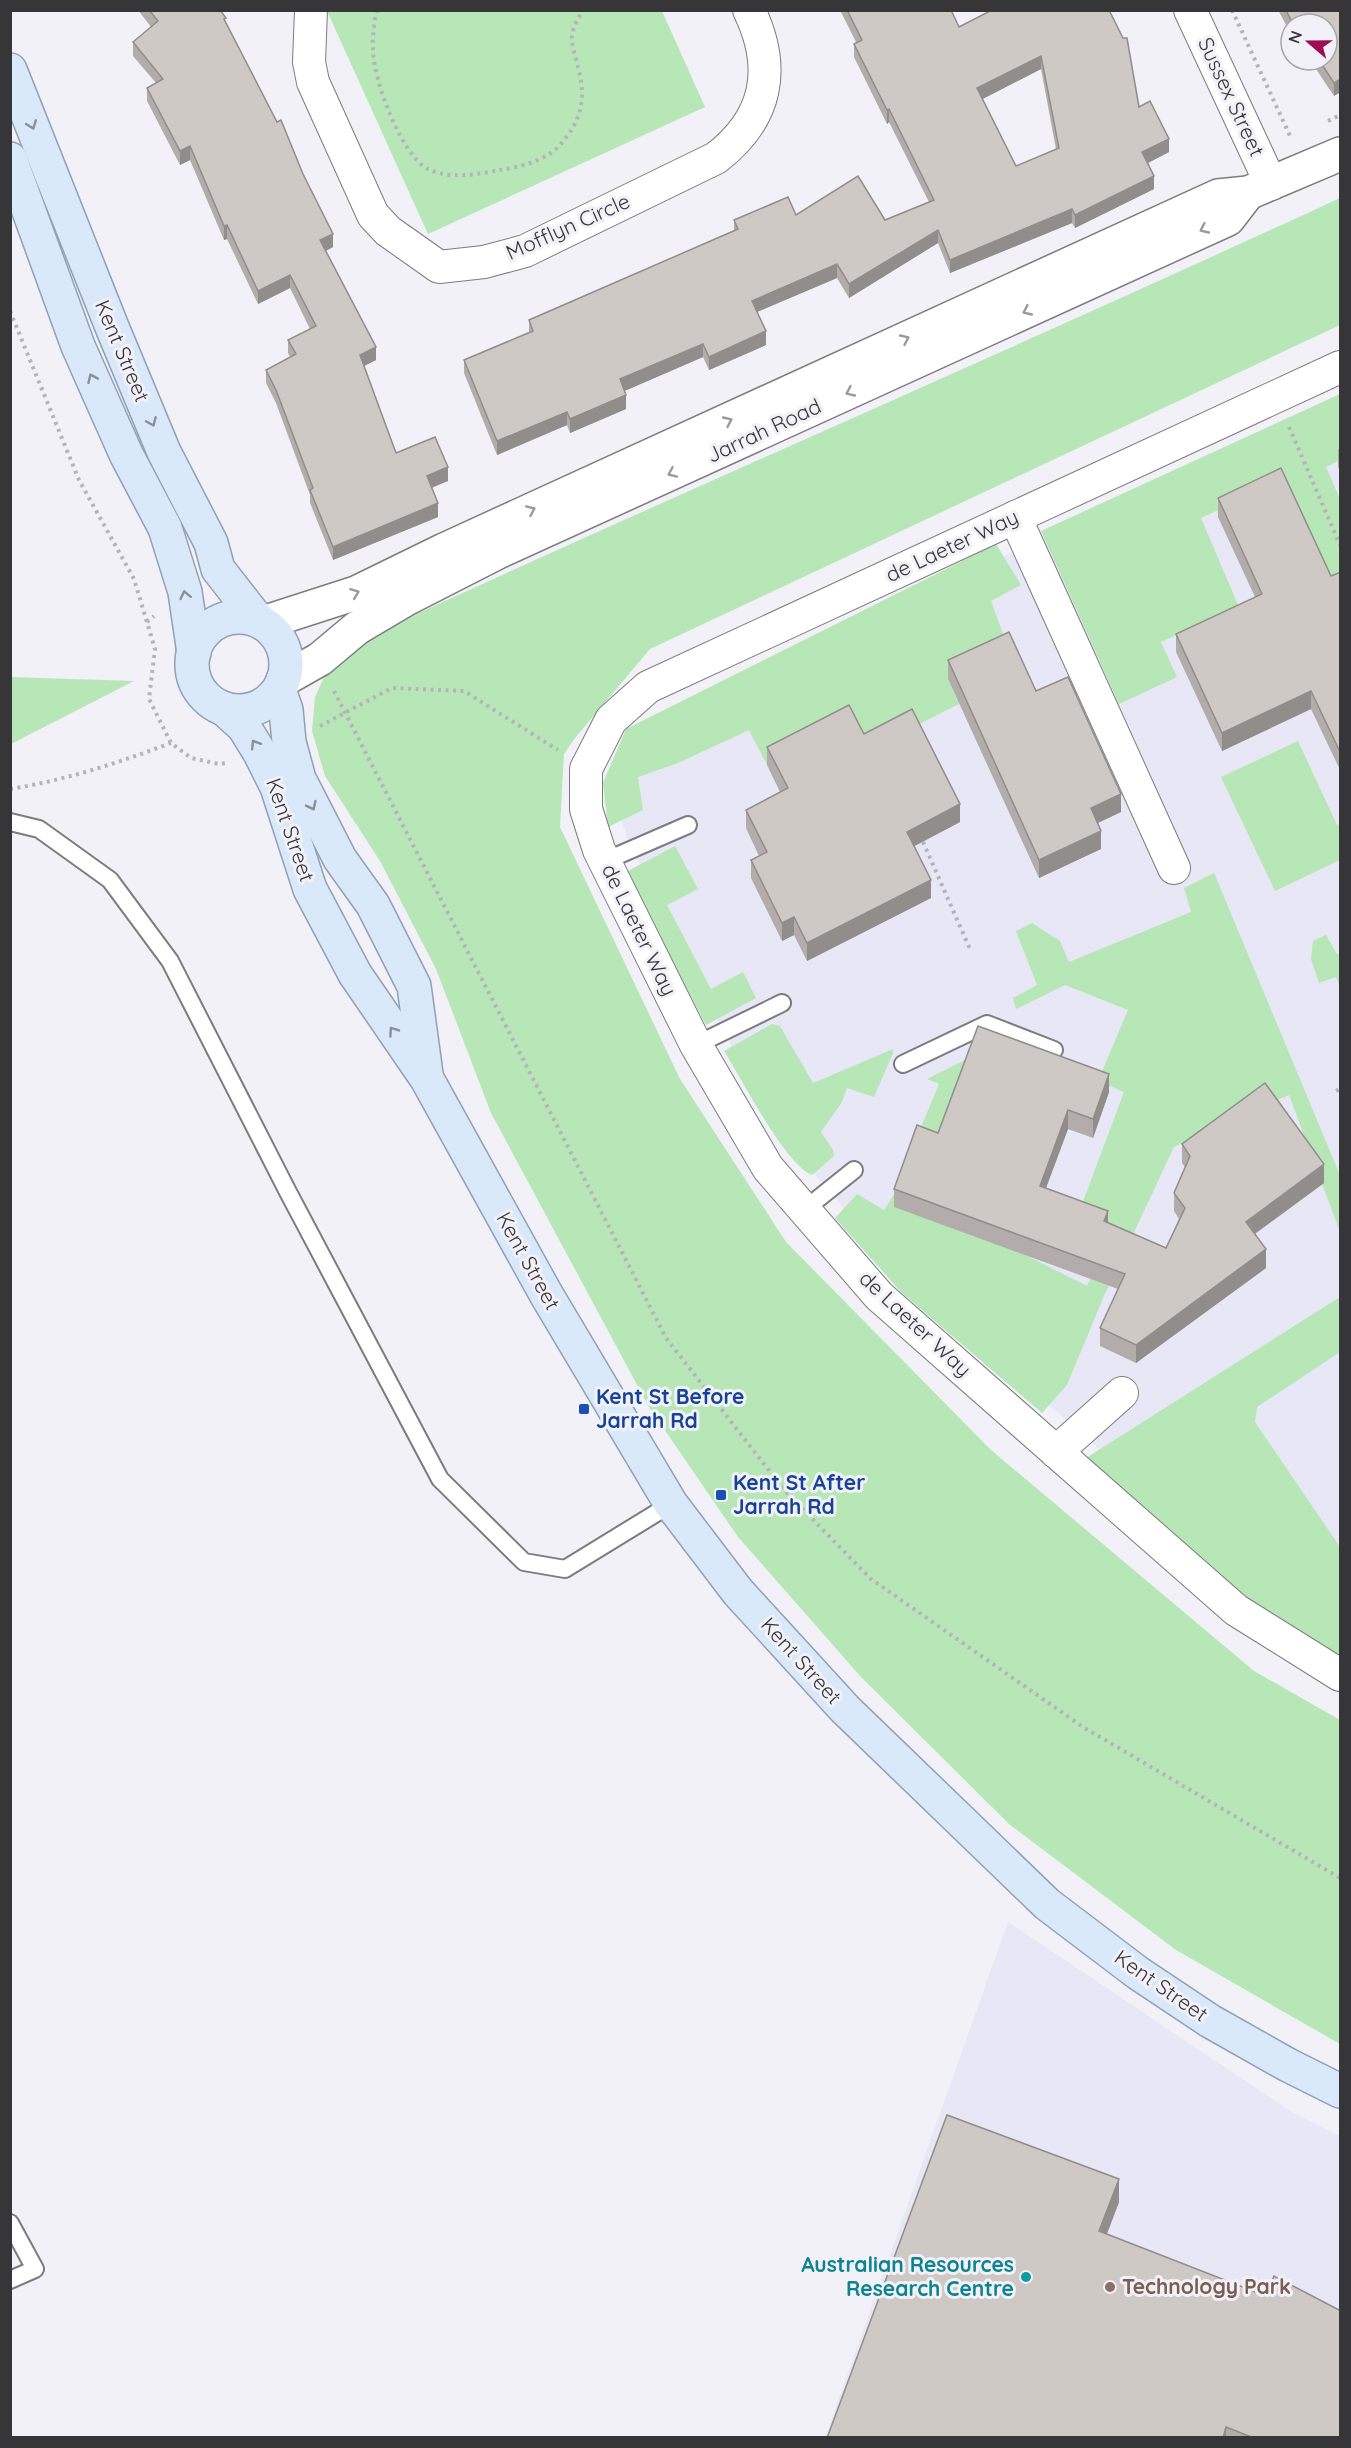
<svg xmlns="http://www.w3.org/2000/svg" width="1351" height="2448" font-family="Quicksand,sans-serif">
  <rect width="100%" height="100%" fill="#f1f1f7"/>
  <g fill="#e7e7f5">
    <polygon points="1340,401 1340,1639 1254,1585 900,1274 794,1150 723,1031 627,838 617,804 665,713"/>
    <polygon points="1008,1922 1292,2112 1340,2136 1340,2437 825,2438"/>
  </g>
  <g fill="#b8e7b7">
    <polygon points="327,11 662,11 705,107 428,234"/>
    <path d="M 1340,198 L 1340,325 L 650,649 L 575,738 L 564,754 L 560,827 L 680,1079 L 786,1242 L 991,1450 L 1254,1671 L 1340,1720 L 1340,2044 L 1176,1950 L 1009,1824 L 861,1677 L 738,1537 L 649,1407 L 491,1113 L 436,969 L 380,861 L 325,776 L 312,731 L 315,697 L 336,651 C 669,497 1007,352 1340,198 Z"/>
    <polygon points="1340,394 1340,460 1326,467 1340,499 1340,576 1331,580 1286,479 1201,518 1239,607 1161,642 1177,677 1119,704 1041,531"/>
    <polygon points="996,544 1021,585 991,601 1009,650 948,679 959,704 864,752 849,724 767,765 749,730 678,763 638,777 643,810 608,827 603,783 626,729"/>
    <polygon points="11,677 134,681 11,744"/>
    <polygon points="1298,741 1337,825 1340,823 1340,860 1275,891 1221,777"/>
    <polygon points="675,846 698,889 667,905 711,989 743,972 756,998 706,1025 626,872"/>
    <polygon points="1214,873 1340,1175 1340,1232 1289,1095 1174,1147 1104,1296 1067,1385 1042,1413 901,1292 835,1218 857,1194 884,1210 897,1190 1087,1286 1114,1232 1078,1215 1124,1092 1098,1081 1128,1010 1065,985 1016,1009 1013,998 1037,985 1016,931 1032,923 1060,941 1069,962 1191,912 1184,888"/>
    <polygon points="1326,935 1337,954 1340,953 1340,987 1336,977 1319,983 1311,959 1313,941"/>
    <path d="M 772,1024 L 780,1026 L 813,1083 L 893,1049 L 893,1053 L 874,1097 L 847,1088 L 842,1102 L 821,1132 L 833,1150 L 834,1156 L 812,1175 C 784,1163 742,1079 724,1051 Z"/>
    <polygon points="971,1057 940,1149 916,1139 939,1084 927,1079"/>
    <polygon points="1340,1297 1340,1352 1257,1407 1255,1422 1340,1547 1340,1662 1255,1608 1086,1458"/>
  </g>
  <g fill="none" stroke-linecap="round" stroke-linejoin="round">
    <g stroke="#7b7b80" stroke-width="20">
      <g id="lane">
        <polyline points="10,822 39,829 110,880 170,961 288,1192 440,1479 524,1562 565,1569 671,1504"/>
        <polyline points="605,861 688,825"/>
        <polyline points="696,1045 782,1003"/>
        <polyline points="903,1064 987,1024 1054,1050"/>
        <polyline points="804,1210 854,1170"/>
        <polyline points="10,2223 35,2269 10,2280"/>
      </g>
    </g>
    <g stroke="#7b7b80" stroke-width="34">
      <g id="street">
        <path d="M 311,10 L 309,62 L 313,82 L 373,215 L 388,231 L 439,267 L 484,262 L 525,251 L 716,158 C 768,118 777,68 749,10"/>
        <polyline points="1190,10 1271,184"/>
        <polyline points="1340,367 648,687 611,720 586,769 586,809 599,850 696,1045 768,1168 879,1296 1236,1610 1340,1675"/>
        <polyline points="1015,517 1174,868"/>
        <polyline points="1056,1452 1122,1393"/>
      </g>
    </g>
    <g stroke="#7b7b80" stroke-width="36">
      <g id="secondary">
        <polyline points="263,623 356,593 444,550 1218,196 1248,193 1340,154"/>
        <polyline points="283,680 320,659 357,628 406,599 498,552 1228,219 1248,193"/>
      </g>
    </g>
    <g stroke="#91a1b4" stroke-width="36">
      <g id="primary">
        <polyline points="10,70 112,327 164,452 211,543 218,569 257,619"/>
        <polyline points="10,159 78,346 126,454 165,528 185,592 194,653"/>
        <circle cx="239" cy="664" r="47"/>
        <polyline points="279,690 286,710 289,742 299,779 340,859 373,905 414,986 426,1074"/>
        <polyline points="223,708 244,727 260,753 277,787 310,889 355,974 427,1079 546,1294 671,1504 738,1592 845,1709 1047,1904 1138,1973 1210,2021 1288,2065 1340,2091"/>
      </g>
    </g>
    <g stroke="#b4b4b9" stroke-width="4" stroke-dasharray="3 4.5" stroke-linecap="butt">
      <path d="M 377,10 C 374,23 372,39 373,51 C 374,81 401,155 428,169 C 449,180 478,174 500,170 C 519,167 545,161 559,146 C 581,122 587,99 578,67 C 576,57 571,45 572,35 C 573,27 579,17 583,10"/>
      <polyline points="1232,10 1291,138"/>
      <polyline points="1328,121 1340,115"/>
      <polyline points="10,311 79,480 134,579 155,649 149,699 171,743 191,758 219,764 227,763"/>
      <polyline points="1289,427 1340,545"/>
      <polyline points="147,622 154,616"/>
      <polyline points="334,691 666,1338 785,1491 871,1579 1083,1727 1340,1878"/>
      <polyline points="320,726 392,688 464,691 558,750"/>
      <path d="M 10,789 C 66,780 118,763 171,743"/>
      <polyline points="923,842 970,949"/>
      <polyline points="1336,1091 1340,1089"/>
    </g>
    <use href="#lane" stroke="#fff" stroke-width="16"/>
    <use href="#street" stroke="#fff" stroke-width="32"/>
    <use href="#secondary" stroke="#fff" stroke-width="33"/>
    <use href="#primary" stroke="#dae9fa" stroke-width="33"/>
  </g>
  <g fill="#b2adaa" fill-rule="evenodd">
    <polygon points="138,10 220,10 333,247 325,251 376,360 364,366 396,453 448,481 432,488 438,517 333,560 310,503 310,495 276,403 266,383 266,370 290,357 288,353 288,340 310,329 290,288 258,304 227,239 224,240 190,160 180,165 147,101 147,88 156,83 133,56 133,42 151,27"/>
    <path d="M 840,10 L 951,10 L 959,27 L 992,10 L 1139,107 L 1169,152 L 1148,163 L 1154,189 L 1075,228 L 1072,223 L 950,273 L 938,243 L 849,298 L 837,278 L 757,312 L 766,345 L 709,370 L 703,357 L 624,391 L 626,409 L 570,433 L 567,425 L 497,455 L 464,373 L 464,360 L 529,332 L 529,320 L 734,231 L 734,220 L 796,215 L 885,220 L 929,202 L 889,122 L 887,124 L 854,57 L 854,44 L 856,42 ZM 1041,69 L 1056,149 L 1016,166 L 982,99 Z"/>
    <polygon points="1278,10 1341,10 1334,96 1310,60 1327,60 1327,24 1291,24 1291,34"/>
    <polygon points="1341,448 1341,473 1338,467 1338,449"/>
    <polygon points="1218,498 1331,576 1341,572 1341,772 1311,709 1222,751 1176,652 1176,634 1255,597 1218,517"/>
    <polygon points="948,660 1036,691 1121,812 1098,823 1101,849 1039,878 948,679"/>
    <polygon points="864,734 960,822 914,846 931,898 807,961 794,935 782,941 751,878 751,860 759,856 746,828 746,810 780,792 767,765 767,747"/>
    <polygon points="1109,1092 1093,1138 1068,1129 1046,1188 1108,1222 1166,1248 1179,1219 1174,1211 1174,1193 1185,1167 1182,1163 1182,1144 1324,1183 1255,1234 1266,1268 1136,1363 1100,1346 1100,1328 1118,1289 894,1207 894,1189 938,1133"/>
    <polygon points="1119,2202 1107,2234 1266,2296 1341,2438 827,2438"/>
  </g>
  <g fill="#918d8b">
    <polygon points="1041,56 1041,69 977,102 977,88"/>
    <polygon points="1341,79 1341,92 1334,96 1334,83"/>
    <polygon points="889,109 889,122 887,124 887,110"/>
    <polygon points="1169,139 1169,152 1142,166 1142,152"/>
    <polygon points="190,146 190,160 180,165 180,151"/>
    <polygon points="1154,176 1154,189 1075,228 1075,215"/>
    <polygon points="1072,209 1072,223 950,273 950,260"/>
    <polygon points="227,225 227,239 224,240 224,226"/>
    <polygon points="938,230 938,243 849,298 849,284"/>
    <polygon points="333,234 333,247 320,254 320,240"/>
    <polygon points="837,264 837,278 752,314 752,301"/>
    <polygon points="290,275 290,288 258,304 258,291"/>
    <polygon points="766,331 766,345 709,370 709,357"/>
    <polygon points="703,344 703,357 620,393 620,379"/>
    <polygon points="376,347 376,360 360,368 360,355"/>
    <polygon points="626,395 626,409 570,433 570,419"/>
    <polygon points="567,412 567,425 497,455 497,441"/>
    <polygon points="448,467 448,481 427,489 427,476"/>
    <polygon points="438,503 438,517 333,560 333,547"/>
    <polygon points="1311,691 1311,709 1222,751 1222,733"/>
    <polygon points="1121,794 1121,812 1091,826 1091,808"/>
    <polygon points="960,804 960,822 907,850 907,832"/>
    <polygon points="1101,831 1101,849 1039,878 1039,860"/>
    <polygon points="931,880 931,898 807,961 807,943"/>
    <polygon points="794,917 794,935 782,941 782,923"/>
    <polygon points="1109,1074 1109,1092 1093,1138 1093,1119"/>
    <polygon points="1068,1110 1068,1129 1040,1204 1040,1186"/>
    <polygon points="1324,1164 1324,1183 1246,1240 1246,1222"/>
    <polygon points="1108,1211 1108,1229 1104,1221"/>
    <polygon points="1266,1249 1266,1268 1136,1363 1136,1345"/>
    <polygon points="1119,2179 1119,2202 1099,2254 1099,2231"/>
    <polygon points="1226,2427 1226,2438 1223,2438"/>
  </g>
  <g fill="#cfc9c6" stroke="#918d8b" stroke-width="1.5" fill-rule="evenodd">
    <polygon points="149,10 220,10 226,18 224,19 277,122 281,120 303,174 333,234 320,240 376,347 360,355 396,453 435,437 448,467 427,476 438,503 333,547 310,490 313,488 276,390 266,370 296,354 288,340 316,326 290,275 258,291 227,225 224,226 190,146 180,151 147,88 163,79 133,42 158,21"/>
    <path d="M 847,10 L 951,10 L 959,27 L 992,10 L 1109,10 L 1123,38 L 1127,38 L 1139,107 L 1150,101 L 1169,139 L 1142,152 L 1154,176 L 1075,215 L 1072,209 L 950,260 L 938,230 L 849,284 L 837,264 L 752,301 L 766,331 L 709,357 L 703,344 L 620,379 L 626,395 L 570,419 L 567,412 L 497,441 L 464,360 L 533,331 L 529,320 L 738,229 L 734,220 L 788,197 L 796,215 L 858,176 L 885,220 L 934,200 L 889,109 L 887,110 L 854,44 L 862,40 ZM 1041,56 L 1059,148 L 1016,166 L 977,88 Z"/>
    <polygon points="1286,10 1341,10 1341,79 1334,83 1319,60 1327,60 1327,24 1296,24 1295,22 1293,24"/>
    <polygon points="1281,468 1331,576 1341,572 1341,754 1311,691 1222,733 1176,634 1262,594 1218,498"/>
    <polygon points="1009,632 1036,691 1068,677 1121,794 1091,808 1101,831 1039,860 948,660"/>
    <polygon points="849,705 864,734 912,709 960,804 907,832 931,880 807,943 794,917 782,923 751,860 767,852 746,810 788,788 767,747"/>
    <polygon points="978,1026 1109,1074 1093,1119 1068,1110 1040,1186 1108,1211 1104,1221 1166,1248 1185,1208 1174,1193 1190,1156 1182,1144 1265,1083 1324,1164 1246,1222 1266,1249 1136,1345 1100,1328 1125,1274 894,1189 917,1125 938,1133"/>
    <polygon points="947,2115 1119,2179 1099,2231 1266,2296 1274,2276 1341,2311 1341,2438 1254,2438 1226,2427 1223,2438 827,2438"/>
  </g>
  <defs><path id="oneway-chevron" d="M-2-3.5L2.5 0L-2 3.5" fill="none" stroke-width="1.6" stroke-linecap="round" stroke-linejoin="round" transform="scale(1.5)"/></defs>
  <g stroke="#88909a">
    <use href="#oneway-chevron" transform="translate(32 125) rotate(69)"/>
    <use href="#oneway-chevron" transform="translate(92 378) rotate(-114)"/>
    <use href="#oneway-chevron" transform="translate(152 422) rotate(67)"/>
    <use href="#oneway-chevron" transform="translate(185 595) rotate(-102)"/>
    <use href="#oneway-chevron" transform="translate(255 744) rotate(-122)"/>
    <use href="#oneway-chevron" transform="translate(312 806) rotate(64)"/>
    <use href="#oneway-chevron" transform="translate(393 1031) rotate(-125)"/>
  </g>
  <g stroke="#9a9a9c">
    <use href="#oneway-chevron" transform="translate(1204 229) rotate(155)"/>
    <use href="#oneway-chevron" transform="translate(1027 311) rotate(155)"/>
    <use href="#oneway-chevron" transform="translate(905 339) rotate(-25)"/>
    <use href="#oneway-chevron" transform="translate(850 392) rotate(155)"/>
    <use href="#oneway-chevron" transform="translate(728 421) rotate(-25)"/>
    <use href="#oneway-chevron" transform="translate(672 473) rotate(156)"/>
    <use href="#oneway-chevron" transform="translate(531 510) rotate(-24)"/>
    <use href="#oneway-chevron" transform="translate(355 593) rotate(-21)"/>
  </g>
  <g fill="#1a4fb4" stroke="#f1f1f7" stroke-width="2">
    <rect x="578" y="1403" width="12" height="12" rx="3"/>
    <rect x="715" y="1489" width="12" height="12" rx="3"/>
  </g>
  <circle fill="#0f9aa8" stroke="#f1f1f7" stroke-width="2" cx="1026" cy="2277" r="6"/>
  <circle fill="#8d6e63" stroke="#f1f1f7" stroke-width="2" cx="1110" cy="2287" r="6"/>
  <g text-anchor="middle" stroke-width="6" stroke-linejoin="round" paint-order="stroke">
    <g font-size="21" fill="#363639" stroke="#f1f1f7">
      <text transform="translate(1231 97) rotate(65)" y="7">Sussex Street</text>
      <text transform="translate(568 227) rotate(-24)" y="7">Mofflyn Circle</text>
      <text transform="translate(122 351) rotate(67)" y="7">Kent Street</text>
      <text transform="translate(764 431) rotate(-25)" y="7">Jarrah Road</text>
      <text transform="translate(952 546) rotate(-25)" y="7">de Laeter Way</text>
      <text transform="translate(290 830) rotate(71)" y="7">Kent Street</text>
      <text transform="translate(639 930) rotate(64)" y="7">de Laeter Way</text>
      <text transform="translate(528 1261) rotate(61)" y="7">Kent Street</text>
      <text transform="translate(915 1324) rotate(43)" y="7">de Laeter Way</text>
      <text transform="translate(801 1661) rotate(48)" y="7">Kent Street</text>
      <text transform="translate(1161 1986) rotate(35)" y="7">Kent Street</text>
    </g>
    <g font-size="21" font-weight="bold" fill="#164399" stroke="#f1f1f7" text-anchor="start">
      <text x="596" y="1404">Kent St Before<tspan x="596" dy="24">Jarrah Rd</tspan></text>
      <text x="733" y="1490">Kent St After<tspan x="733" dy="24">Jarrah Rd</tspan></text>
    </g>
    <g font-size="21" font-weight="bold" fill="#0d838f" stroke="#f1f1f7" text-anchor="end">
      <text x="1014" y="2272">Australian Resources<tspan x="1014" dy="24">Research Centre</tspan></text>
    </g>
    <g font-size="21" font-weight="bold" fill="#785e54" stroke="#f1f1f7" text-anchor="start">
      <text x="1122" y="2294">Technology Park</text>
    </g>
  </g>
  <rect width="1351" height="2448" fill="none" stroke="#363639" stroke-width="24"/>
  <g transform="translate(1309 42) rotate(290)"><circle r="28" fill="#f1f1f7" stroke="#a6a6ab" stroke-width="1.5"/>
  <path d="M0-4.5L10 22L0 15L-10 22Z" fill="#9e0c55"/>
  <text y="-9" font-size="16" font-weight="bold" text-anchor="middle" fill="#363639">N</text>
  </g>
</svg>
